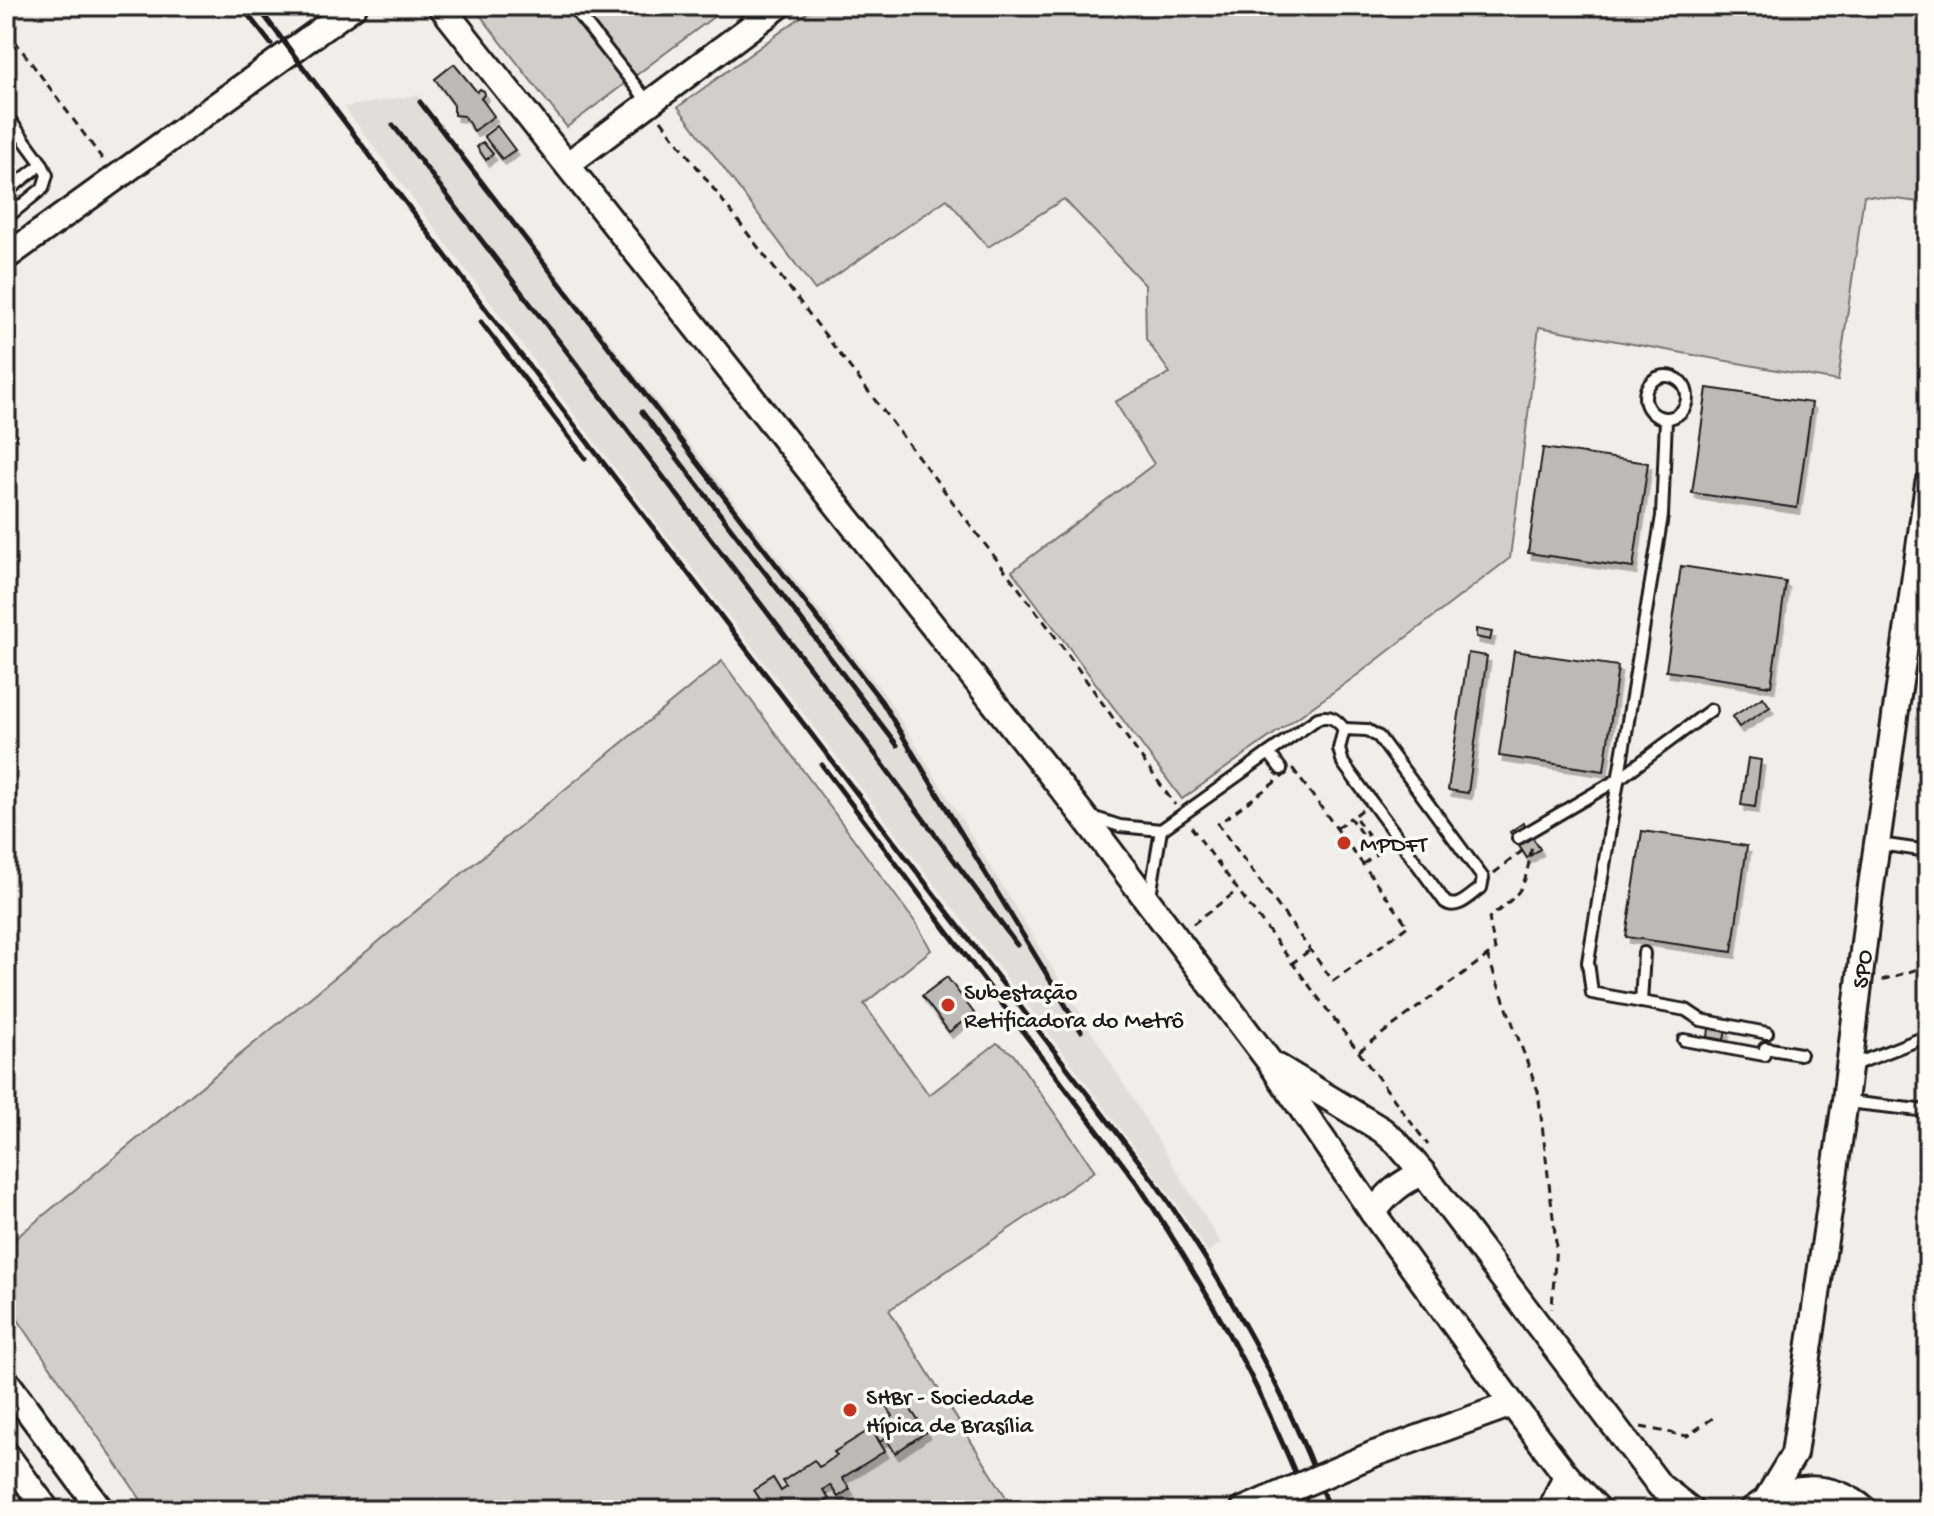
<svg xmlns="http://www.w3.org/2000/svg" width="1934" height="1516" font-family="'Gochi Hand',sans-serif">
  <defs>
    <filter id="shadow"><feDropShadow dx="3.5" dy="6" stdDeviation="0" flood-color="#0004"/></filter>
  </defs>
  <rect width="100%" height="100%" fill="#f0eeea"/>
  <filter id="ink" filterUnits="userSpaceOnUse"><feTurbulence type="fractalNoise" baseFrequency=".0125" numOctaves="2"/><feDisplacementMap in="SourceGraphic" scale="16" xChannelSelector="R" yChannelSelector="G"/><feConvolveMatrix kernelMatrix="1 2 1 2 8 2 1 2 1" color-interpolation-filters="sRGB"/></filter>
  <g filter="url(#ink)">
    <polygon fill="#e0deda" points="418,95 886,696 1221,1243 1208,1252 1173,1199 1032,1011 594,441 344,107"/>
    <g fill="#d0cfcc" stroke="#767674" stroke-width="2">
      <polygon points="473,6 728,6 567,127"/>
      <polygon points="816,6 1928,6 1928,203 1864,195 1838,381 1539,327 1510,558 1356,676 1182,799 1012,571 1154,464 1115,402 1170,373 1146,339 1145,285 1064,199 988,247 947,199 815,290 678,107"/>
      <polygon points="722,661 918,926 931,950 864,1004 929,1095 997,1043 1013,1054 1095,1171 889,1310 1014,1510 148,1510 6,1302 6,1246"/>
    </g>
    <g fill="#bbbab6" stroke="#1c1c1c" stroke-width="2" filter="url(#shadow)">
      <polygon points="454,64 477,92 480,89 484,91 485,94 481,98 494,116 474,131 464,116 454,115 454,105 435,79"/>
      <polygon points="497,126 515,150 502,159 484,136"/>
      <polygon points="483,142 493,154 486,160 477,147"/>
      <polygon points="1707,388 1812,403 1797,508 1692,493"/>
      <polygon points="1543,448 1648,463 1633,568 1528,553"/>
      <polygon points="1681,566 1786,582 1771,686 1666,671"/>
      <polygon points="1476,629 1492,632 1490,640 1476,637"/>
      <polygon points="1514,651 1618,666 1604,771 1499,756"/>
      <polygon points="1468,653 1487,656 1468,793 1448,790"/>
      <polygon points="1763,697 1770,707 1739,727 1732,717"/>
      <polygon points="1748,758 1761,760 1755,807 1741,805"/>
      <polygon points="1523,823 1540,849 1527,858 1510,832"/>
      <polygon points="1642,831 1747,846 1732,952 1626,937"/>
      <polygon points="947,977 974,1013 949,1032 922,996"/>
      <polygon points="1709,1028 1726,1030 1724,1040 1708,1037"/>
      <polygon points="902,1397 926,1432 895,1453 886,1438 880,1442 872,1430 893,1416 887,1407"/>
      <polygon points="871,1429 885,1451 842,1478 850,1489 838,1497 830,1485 823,1490 829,1499 813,1510 803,1510 799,1505 792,1510 767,1510 754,1490 773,1478 781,1491 787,1487 783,1481 814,1460 819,1467 823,1465 837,1455 834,1452"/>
    </g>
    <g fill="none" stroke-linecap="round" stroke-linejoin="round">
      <g stroke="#1c1c1c" stroke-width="16">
        <g id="service">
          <polyline points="572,6 648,102"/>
          <polyline points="743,6 756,24"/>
          <polyline points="6,115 42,164 47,175 43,188 6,218"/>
          <polyline points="6,192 42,164"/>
          <circle cx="1666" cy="397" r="21"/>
          <polyline points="1666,419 1662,516 1588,962 1592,993 1686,1010 1701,1020 1767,1033"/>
          <path d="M 1344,729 L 1367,730 L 1379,737 L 1483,878 L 1481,888 C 1471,895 1457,911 1445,902 L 1343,763 L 1339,749 Z"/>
          <polyline points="1269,753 1281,769"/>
          <path d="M 1089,816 L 1120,826 L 1161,830 L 1318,718 C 1331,715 1336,719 1344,729"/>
          <polyline points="1518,838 1617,780 1711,710"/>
          <polyline points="1879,844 1928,851"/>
          <polyline points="1150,896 1161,830"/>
          <polyline points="1641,1002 1644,953"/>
          <polyline points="1684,1040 1764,1055"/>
          <polyline points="1765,1048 1800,1054"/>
          <polyline points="1851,1066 1928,1036"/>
          <polyline points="1847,1102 1928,1111"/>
        </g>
      </g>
      <g stroke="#1c1c1c" stroke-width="30">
        <g id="tertiary">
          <polyline points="441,6 1082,814 1269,1061 1373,1213 1512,1404 1566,1475 1599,1510"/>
          <polyline points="568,164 779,6"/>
          <polyline points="6,257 354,6"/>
          <polyline points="1278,1067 1382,1130 1397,1143 1423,1173 1660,1486 1691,1510"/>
          <path d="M 1373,1213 C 1388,1193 1401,1182 1423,1173"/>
          <polyline points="6,1381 101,1510"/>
          <polyline points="6,1454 47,1510"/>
          <polyline points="1374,1454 1512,1404"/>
          <path id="s1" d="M 1768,1497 L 1794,1454 L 1845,1101 L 1870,893 L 1928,484"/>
          <polyline points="1243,1510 1268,1499"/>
          <polyline points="1551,1510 1566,1475"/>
          <path d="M 1752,1510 C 1786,1484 1831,1481 1865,1510"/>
        </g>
      </g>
      <g stroke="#1c1c1c" stroke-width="3" stroke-dasharray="8 6" stroke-linecap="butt">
        <polyline points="6,29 104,161"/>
        <polyline points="661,120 1049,628 1175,805"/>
        <polygon points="1293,769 1408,926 1333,981 1218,824"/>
        <polyline points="1191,827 1428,1145"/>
        <polyline points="1337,828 1350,818 1364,837 1368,834 1354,816 1362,810"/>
        <polyline points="1363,864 1389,844"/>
        <polyline points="1494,873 1522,851"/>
        <polyline points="1193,924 1238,890"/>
        <polyline points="1487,955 1538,1091 1556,1242 1552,1309"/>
        <polyline points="1291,964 1310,950"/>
        <polyline points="1882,980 1928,966"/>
        <path d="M 1359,1051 L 1495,950 L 1489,918 C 1525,890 1524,890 1532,845"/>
        <polyline points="1641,1427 1687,1436 1713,1418"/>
      </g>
      <use href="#service" stroke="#fdfcf7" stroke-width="10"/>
      <use href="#tertiary" stroke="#fdfcf7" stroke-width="24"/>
      <g stroke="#1c1c1c" stroke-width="5">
        <polyline points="241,6 271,44"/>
        <path d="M 257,6 L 510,341 L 1154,1181 C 1223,1279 1290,1397 1329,1510"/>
        <polyline points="420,102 882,702 1081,1031"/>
        <polyline points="393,125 853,724 1017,945"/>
        <polyline points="481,322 585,458"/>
        <polyline points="642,412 897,745"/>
        <path d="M 822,765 L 1137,1183 C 1206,1286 1266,1394 1310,1510"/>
      </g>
      <g stroke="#1c1c1c" stroke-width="30" stroke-linecap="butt">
        <polyline id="tertiary-bridge" points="1268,1499 1374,1454"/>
      </g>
      <use href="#tertiary-bridge" stroke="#fdfcf7" stroke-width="24"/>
    </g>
  </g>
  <g fill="#c8321e" stroke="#fdfcf7" stroke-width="3">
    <circle cx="1344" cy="843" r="8"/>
    <circle cx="948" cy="1005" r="8"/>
    <circle cx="850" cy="1410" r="8"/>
  </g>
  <g text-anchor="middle" stroke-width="7" stroke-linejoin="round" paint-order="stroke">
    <g font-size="24" fill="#1c1c1c" stroke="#fdfcf7" text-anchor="start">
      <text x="1360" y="851">MPDFT</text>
      <text x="964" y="999">Subestação<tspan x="964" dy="28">Retificadora do Metrô</tspan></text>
      <text x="866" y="1404">SHBr - Sociedade<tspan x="866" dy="28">Hípica de Brasília</tspan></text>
    </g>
    <g font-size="24" fill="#1c1c1c" stroke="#fdfcf7">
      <text dy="8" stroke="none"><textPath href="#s1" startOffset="540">SPO</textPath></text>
    </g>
  </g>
  <rect width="1934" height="1516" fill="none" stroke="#fdfcf7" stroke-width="32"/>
  <rect x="16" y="16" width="1902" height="1484" fill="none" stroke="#1c1c1c" stroke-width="3" filter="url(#ink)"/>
</svg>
